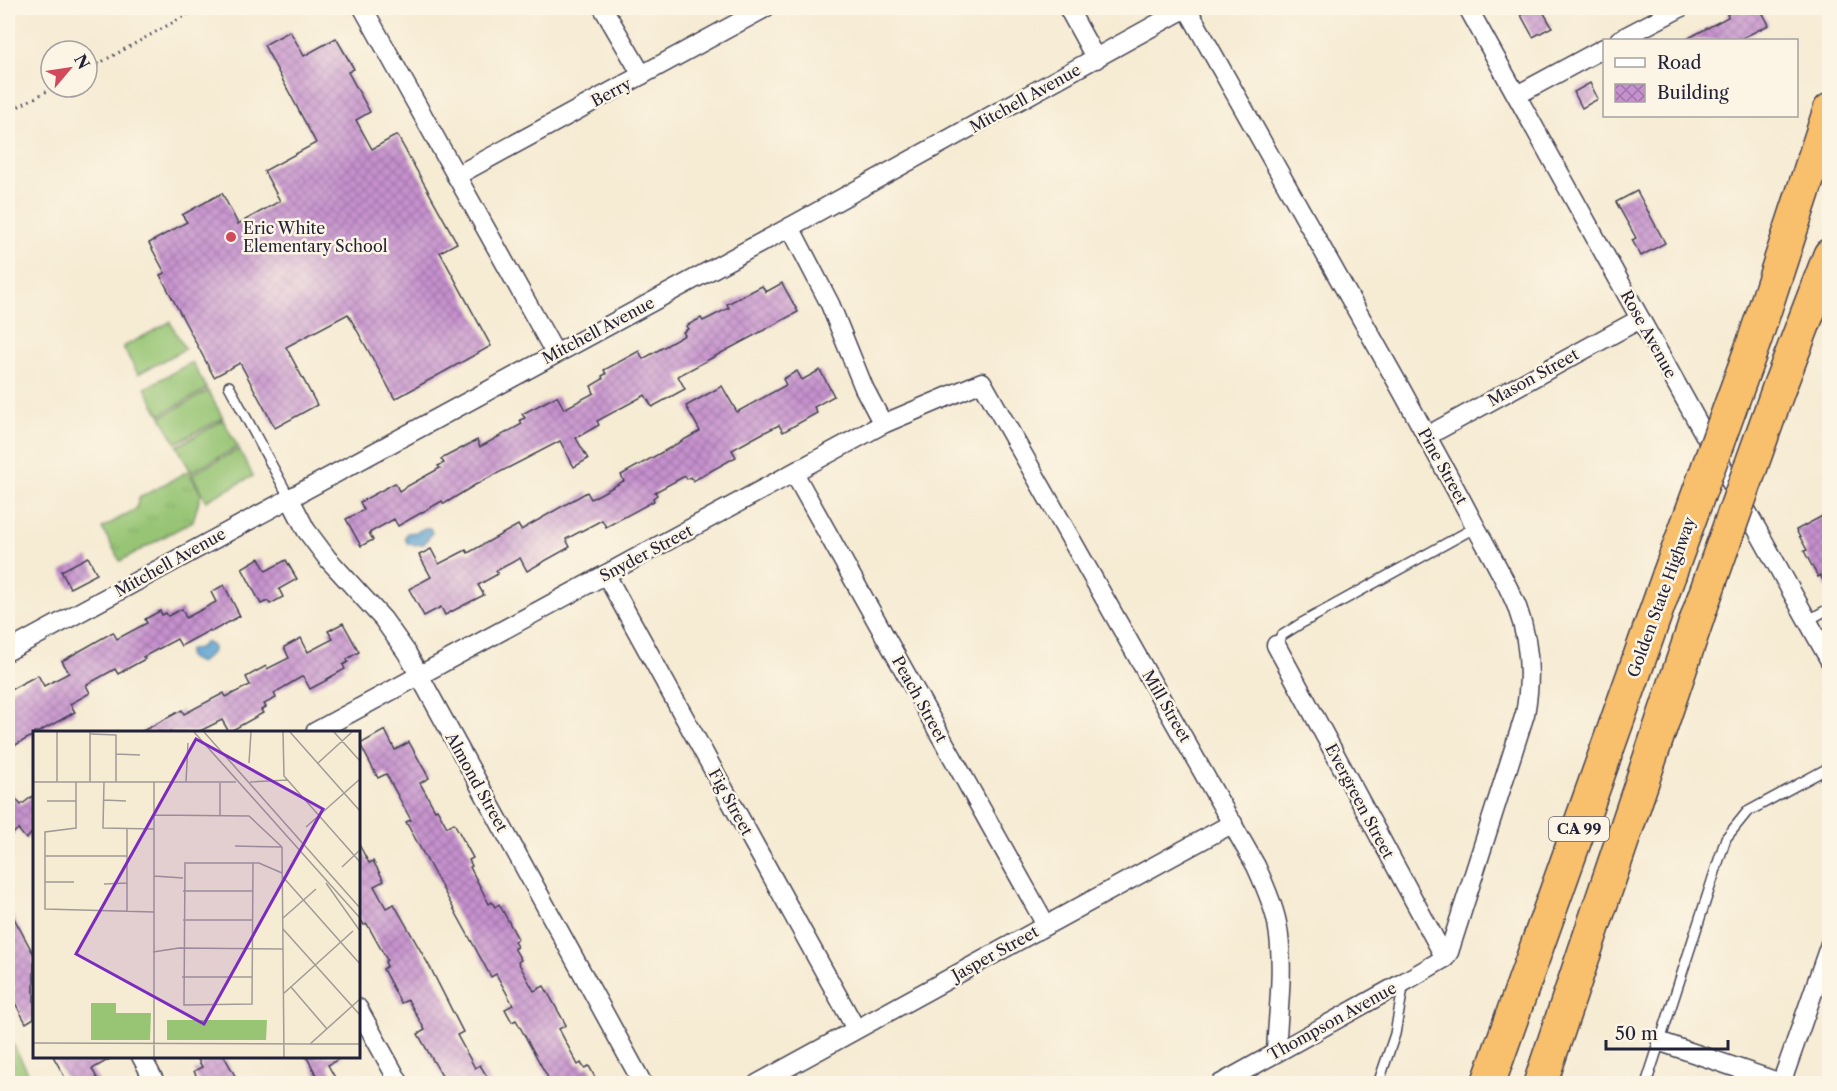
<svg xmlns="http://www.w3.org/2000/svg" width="1837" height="1091" font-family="'Libre Caslon Text',serif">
  <defs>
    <pattern id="grass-tufts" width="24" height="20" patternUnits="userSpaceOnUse" patternTransform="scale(1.5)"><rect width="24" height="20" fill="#97c574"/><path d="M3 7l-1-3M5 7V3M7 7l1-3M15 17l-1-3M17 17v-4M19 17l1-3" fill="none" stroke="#82a965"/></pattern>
    <pattern id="building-cross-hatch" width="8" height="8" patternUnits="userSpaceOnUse" patternTransform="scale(1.5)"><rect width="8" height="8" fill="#c691ce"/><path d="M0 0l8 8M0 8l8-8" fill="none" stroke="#a076a8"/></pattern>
  </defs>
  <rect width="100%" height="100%" fill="#fcf5e5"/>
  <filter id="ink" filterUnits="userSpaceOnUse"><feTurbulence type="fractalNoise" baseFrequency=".0167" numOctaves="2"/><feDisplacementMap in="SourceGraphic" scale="12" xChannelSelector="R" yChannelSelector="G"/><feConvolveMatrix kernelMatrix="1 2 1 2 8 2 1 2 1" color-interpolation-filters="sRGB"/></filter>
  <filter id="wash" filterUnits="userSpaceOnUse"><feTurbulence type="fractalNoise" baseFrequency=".008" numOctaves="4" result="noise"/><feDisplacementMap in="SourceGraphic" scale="24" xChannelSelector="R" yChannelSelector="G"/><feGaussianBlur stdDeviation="1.35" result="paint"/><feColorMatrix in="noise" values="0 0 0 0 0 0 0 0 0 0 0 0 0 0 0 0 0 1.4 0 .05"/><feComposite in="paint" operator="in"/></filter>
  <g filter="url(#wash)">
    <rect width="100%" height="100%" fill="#f6ebd3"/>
    <g fill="url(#grass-tufts)" stroke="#5c7458" stroke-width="1.5">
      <polygon points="188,471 201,494 193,521 120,561 102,528 136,509 139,498"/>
      <polygon points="8,1035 11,1041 34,1083 8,1083"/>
    </g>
    <g fill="#97c574" stroke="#5c7458" stroke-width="1.5">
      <polygon points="170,322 185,349 138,374 123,347"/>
      <polygon points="192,362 207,389 160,415 145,388"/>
      <polygon points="208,391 223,418 176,443 161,417"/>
      <polygon points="223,420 238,447 191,472 177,446"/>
      <polygon points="239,449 253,476 206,501 192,474"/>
    </g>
    <g fill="#5ba1d0" stroke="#3e6286" stroke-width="1.5">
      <polygon points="425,528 430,528 432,533 424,544 413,545 407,543 405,537 407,533 417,532"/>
      <path d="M 206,642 L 210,643 L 213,648 L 213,651 C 209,655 205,660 200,663 L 189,658 L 188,653 L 190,649 L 199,648 Z"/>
    </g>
    <g id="blocks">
      <g fill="url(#building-cross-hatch)">
        <polygon points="1517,8 1541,8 1552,27 1533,37"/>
        <polygon points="1740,8 1760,8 1769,25 1738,40 1685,40 1728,17 1727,14"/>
        <polygon points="290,31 304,56 336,38 354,69 348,72 370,112 356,120 372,149 397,135 457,243 440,252 491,346 395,399 348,314 286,347 317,405 275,428 240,363 214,377 160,275 165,273 149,243 187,222 182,215 222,193 238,224 280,201 264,171 316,143 264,45"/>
        <polygon points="1590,83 1598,99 1582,108 1574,92"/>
        <polygon points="1637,191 1665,243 1641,256 1632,240 1636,238 1616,202"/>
        <polygon points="782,283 798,312 678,376 685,389 652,407 645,395 597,421 599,425 576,438 588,459 574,467 560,441 475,485 444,504 442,501 398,526 394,519 369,533 373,540 361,546 346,519 364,510 360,502 395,483 399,491 440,468 438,466 444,463 441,459 462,448 477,440 480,447 522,424 520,420 525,418 522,414 557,396 564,409 594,393 591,386 603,379 602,376 606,374 604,370 639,351 643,359 685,335 683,332 688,329 686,326 701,318 703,321 729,308 727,304 762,286 766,292"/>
        <polygon points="820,370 834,396 814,407 817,413 783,432 779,425 763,433 732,450 736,457 693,481 691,477 687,479 685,476 655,492 657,495 653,498 654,501 606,527 602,520 566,539 570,547 527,571 520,558 496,571 498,574 478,585 484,595 468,603 445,615 441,607 424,616 409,589 431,577 419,555 431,549 439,564 466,550 468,553 518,525 521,530 587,492 591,499 624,481 621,475 700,431 686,406 722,386 737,412 786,385 783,379 797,371 802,380"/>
        <polygon points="1830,512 1830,593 1820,575 1818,577 1804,551 1807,550 1796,530"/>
        <polygon points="88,557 97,574 70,588 61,571"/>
        <polygon points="259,558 266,571 286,560 297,579 279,589 283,597 270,604 268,601 261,604 242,568"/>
        <polygon points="224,585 240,616 211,632 210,630 181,646 177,639 143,657 145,659 118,674 115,669 86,685 90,693 70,704 75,712 39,732 34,732 34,735 8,749 8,691 38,675 44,686 69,673 62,661 113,632 117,639 147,623 145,619 160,611 162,615 166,613 168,616 182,609 186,618 216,602 211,592"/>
        <polygon points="343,623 359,652 347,659 348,662 343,665 345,669 327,679 327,680 310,689 303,676 274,693 276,698 264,704 266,707 261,710 263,713 229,732 222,720 198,732 141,732 182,710 184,714 224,693 226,697 250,685 246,677 266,666 267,669 289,658 284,647 301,638 308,652 333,639 328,631"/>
        <polygon points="385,730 395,750 409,742 429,778 420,783 435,810 437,809 447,827 454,823 473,858 469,860 472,866 470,867 489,904 492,902 495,907 499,904 518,939 514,941 517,947 514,948 521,960 518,962 534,991 544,986 566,1025 559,1029 578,1065 581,1063 584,1068 589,1066 598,1083 551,1083 516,1020 512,1022 505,1009 513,1005 496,974 491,977 473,944 406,822 411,820 386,774 378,778 360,744"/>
        <polygon points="8,790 21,805 34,795 34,831 26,839 18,829 8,838"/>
        <polygon points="358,843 369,863 373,861 384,881 374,886 386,908 394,904 431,969 463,1032 457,1035 475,1068 480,1065 491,1083 446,1083 418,1034 425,1030 408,1000 401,1003 383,969 387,966 385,962 387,960 367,924 364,925 358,915"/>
        <polygon points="8,907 34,955 34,1018 26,1023 9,992 15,989 8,976"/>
        <polygon points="53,1056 115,1056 92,1069 100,1083 68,1083"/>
        <polygon points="196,1056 224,1056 239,1083 200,1083 194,1071 202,1067"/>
        <polygon points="306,1056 344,1056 328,1065 338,1083 321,1083"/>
      </g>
    </g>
  </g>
  <g filter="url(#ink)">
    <use href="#blocks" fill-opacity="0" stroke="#424052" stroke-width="1.5"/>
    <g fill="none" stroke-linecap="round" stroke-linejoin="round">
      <g stroke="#424052" stroke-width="12">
        <g id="service">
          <polyline points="229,386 289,497"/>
          <polyline points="1807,621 1830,608"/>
          <polyline points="1276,645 1281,636 1300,624 1476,527"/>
          <polyline points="1378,1084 1395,1034 1404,982"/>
          <polyline points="1646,1084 1726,838 1747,812 1830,767"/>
        </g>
      </g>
      <g stroke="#424052" stroke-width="21">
        <g id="minor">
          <polyline points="363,8 555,353"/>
          <polyline points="603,8 642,75"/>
          <polyline points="1068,8 1096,59"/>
          <path d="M 1187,8 C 1259,135 1330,263 1402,391 C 1426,435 1450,478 1473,522 C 1488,550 1505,578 1517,607 C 1530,642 1532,677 1525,714 L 1449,952 L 1445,958 L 1404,982 L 1220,1084"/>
          <polyline points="1468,8 1830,661"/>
          <polyline points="1619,40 1680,8"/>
          <polyline points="1517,95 1604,48"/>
          <polyline points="456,176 765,8"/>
          <polyline points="790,227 830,304 864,388 883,424"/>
          <polyline points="1427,436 1640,319"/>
          <polyline points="794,473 1046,925"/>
          <polyline points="289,497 306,530 327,558 383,619 407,653 643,1084"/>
          <polyline points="606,575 856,1029"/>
          <polyline points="1276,645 1445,958"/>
          <polyline points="8,651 790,227 1186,8"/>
          <path d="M 315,732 L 883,424 L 982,382 L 1256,866 C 1264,884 1273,903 1277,923 C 1285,965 1278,1010 1276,1052"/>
          <polyline points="358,1008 400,1084"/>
          <polyline points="1661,1042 1784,1084"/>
          <polyline points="141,1056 156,1084"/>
          <polyline points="757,1084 1233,823"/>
          <polyline points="1781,1084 1830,944"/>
        </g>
      </g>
      <g stroke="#424052" stroke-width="36">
        <g id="motorway">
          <polyline points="1755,339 1830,110"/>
          <polyline points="1780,385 1830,255"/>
          <polyline points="1488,1084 1669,575"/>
          <polyline points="1540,1084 1703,601"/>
        </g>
      </g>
      <g stroke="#424052" stroke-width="3" stroke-dasharray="1.5 4.5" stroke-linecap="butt">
        <polyline points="87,70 199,8"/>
        <polyline points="8,112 55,87"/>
      </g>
      <use href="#service" stroke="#fff" stroke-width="9"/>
      <use href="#minor" stroke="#fff" stroke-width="18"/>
      <use href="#motorway" stroke="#f8bf6c" stroke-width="33"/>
      <g stroke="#424052" stroke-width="36" stroke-linecap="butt">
        <g id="motorway-bridge">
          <polyline points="1669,575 1755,339"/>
          <polyline points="1703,601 1780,385"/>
        </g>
      </g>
      <use href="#motorway-bridge" stroke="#f8bf6c" stroke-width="33"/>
    </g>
  </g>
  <circle fill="#d1495b" stroke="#fcf5e5" stroke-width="2" cx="231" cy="237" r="6"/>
  <g text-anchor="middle" stroke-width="5" stroke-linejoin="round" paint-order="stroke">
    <rect fill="#fcf5e5" stroke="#63616e" stroke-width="1.5" x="1549" y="817" width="60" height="24" rx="4.5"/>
    <g font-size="15" font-weight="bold" fill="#22223b">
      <text x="1579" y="834">CA 99</text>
    </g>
    <g font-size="16" fill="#22223b" stroke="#fcf5e5">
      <text transform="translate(611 92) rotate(-28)" y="6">Berry</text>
      <text transform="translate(1025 98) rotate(-29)" y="6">Mitchell Avenue</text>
      <text transform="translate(598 330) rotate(-28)" y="6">Mitchell Avenue</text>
      <text transform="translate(1649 334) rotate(61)" y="6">Rose Avenue</text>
      <text transform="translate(1533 377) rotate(-29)" y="6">Mason Street</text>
      <text transform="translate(1443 466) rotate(61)" y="6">Pine Street</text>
      <text transform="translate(646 553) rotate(-28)" y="6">Snyder Street</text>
      <text transform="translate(170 562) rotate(-29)" y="6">Mitchell Avenue</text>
      <text transform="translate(1661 597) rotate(-70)" y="6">Golden State Highway</text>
      <text transform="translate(920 699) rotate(61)" y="6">Peach Street</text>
      <text transform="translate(1167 706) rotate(60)" y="6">Mill Street</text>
      <text transform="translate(477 782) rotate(61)" y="6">Almond Street</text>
      <text transform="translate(1360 801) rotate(62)" y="6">Evergreen Street</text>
      <text transform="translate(731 802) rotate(61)" y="6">Fig Street</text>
      <text transform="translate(995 953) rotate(-29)" y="6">Jasper Street</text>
      <text transform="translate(1332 1021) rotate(-29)" y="6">Thompson Avenue</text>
    </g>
    <g font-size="16" fill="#22223b" stroke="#fcf5e5" text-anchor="start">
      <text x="243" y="234">Eric White<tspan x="243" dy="18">Elementary School</tspan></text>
    </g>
  </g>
  <g transform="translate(33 731)">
    <rect width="327" height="327" fill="#f6ebd3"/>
    <path d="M 58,272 L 83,272 L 83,282 L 118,282 L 117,309 L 58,309 ZM 134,289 L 234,289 L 233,309 L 134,309 Z" fill="#97c574"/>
    <path d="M 62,274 L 80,274 L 80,306 L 62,306 Z" fill="#97c574"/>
    <path fill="none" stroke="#a19b96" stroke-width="1.5" d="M 161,1 L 327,187M 171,1 L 327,177M 250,1 L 251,45 L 327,131M 257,1 L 327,80M 301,1 L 327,30M 58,3 L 83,4 L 83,51M 83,23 L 107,24M 216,32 L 218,1M 285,32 L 319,1M 0,51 L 203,51M 24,51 L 24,1M 43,51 L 43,97 L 12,101 L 12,178 L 121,181M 57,51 L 57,1M 71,51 L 70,97 L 121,98M 121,51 L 121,326M 153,51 L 155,12M 217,51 L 255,49M 71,69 L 93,70M 14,70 L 43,70M 121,84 L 216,85 L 249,116M 187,84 L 187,52M 273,96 L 327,48M 202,115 L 249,116M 249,116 L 251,326M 12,125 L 94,125M 220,132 L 219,273 L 151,274 L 152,132 L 226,132 L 249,142M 309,136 L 327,119M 121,145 L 150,147M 250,146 L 327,233M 12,151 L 41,151M 293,152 L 327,200M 71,153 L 94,152M 150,160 L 220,160M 94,181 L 94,98M 250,187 L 283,158M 150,189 L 220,189M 250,198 L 327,284M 120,221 L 146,217 L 250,218M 149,246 L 219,246M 258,256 L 294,298M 250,263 L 320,200M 0,312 L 277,313 L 327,268M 277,313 L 327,313"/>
    <path fill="#7b2cbf" fill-opacity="0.15" stroke="#7b2cbf" stroke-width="3" d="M 163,8 L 290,78 L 171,293 L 43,223 Z"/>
    <rect width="327" height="327" fill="none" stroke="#22223b" stroke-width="3"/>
  </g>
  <rect width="1837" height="1091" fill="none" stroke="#fcf5e5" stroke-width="30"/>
  <rect x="1603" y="39" width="195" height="78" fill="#fcf5e5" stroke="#a5a1a1" stroke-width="1.5"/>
  <rect x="1615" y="58" width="30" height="9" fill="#ffffff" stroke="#a5a1a1" stroke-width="1.5"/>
  <text x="1657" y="69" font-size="18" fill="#22223b">Road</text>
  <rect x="1615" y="84" width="30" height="18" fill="url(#building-cross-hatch)" stroke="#a5a1a1" stroke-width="1.5"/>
  <text x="1657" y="99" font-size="18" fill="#22223b">Building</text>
  <g transform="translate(69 69) rotate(61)"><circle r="28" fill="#fcf5e5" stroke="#a5a1a1" stroke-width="1.5"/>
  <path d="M0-4.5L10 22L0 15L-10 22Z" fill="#d1495b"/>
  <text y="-9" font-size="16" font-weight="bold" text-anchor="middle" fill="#22223b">N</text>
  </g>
  <path d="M1606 1040v9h122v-9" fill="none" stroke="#22223b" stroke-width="3"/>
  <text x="1615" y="1040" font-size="18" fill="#22223b" stroke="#fcf5e5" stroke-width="4.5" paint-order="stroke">50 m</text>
</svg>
